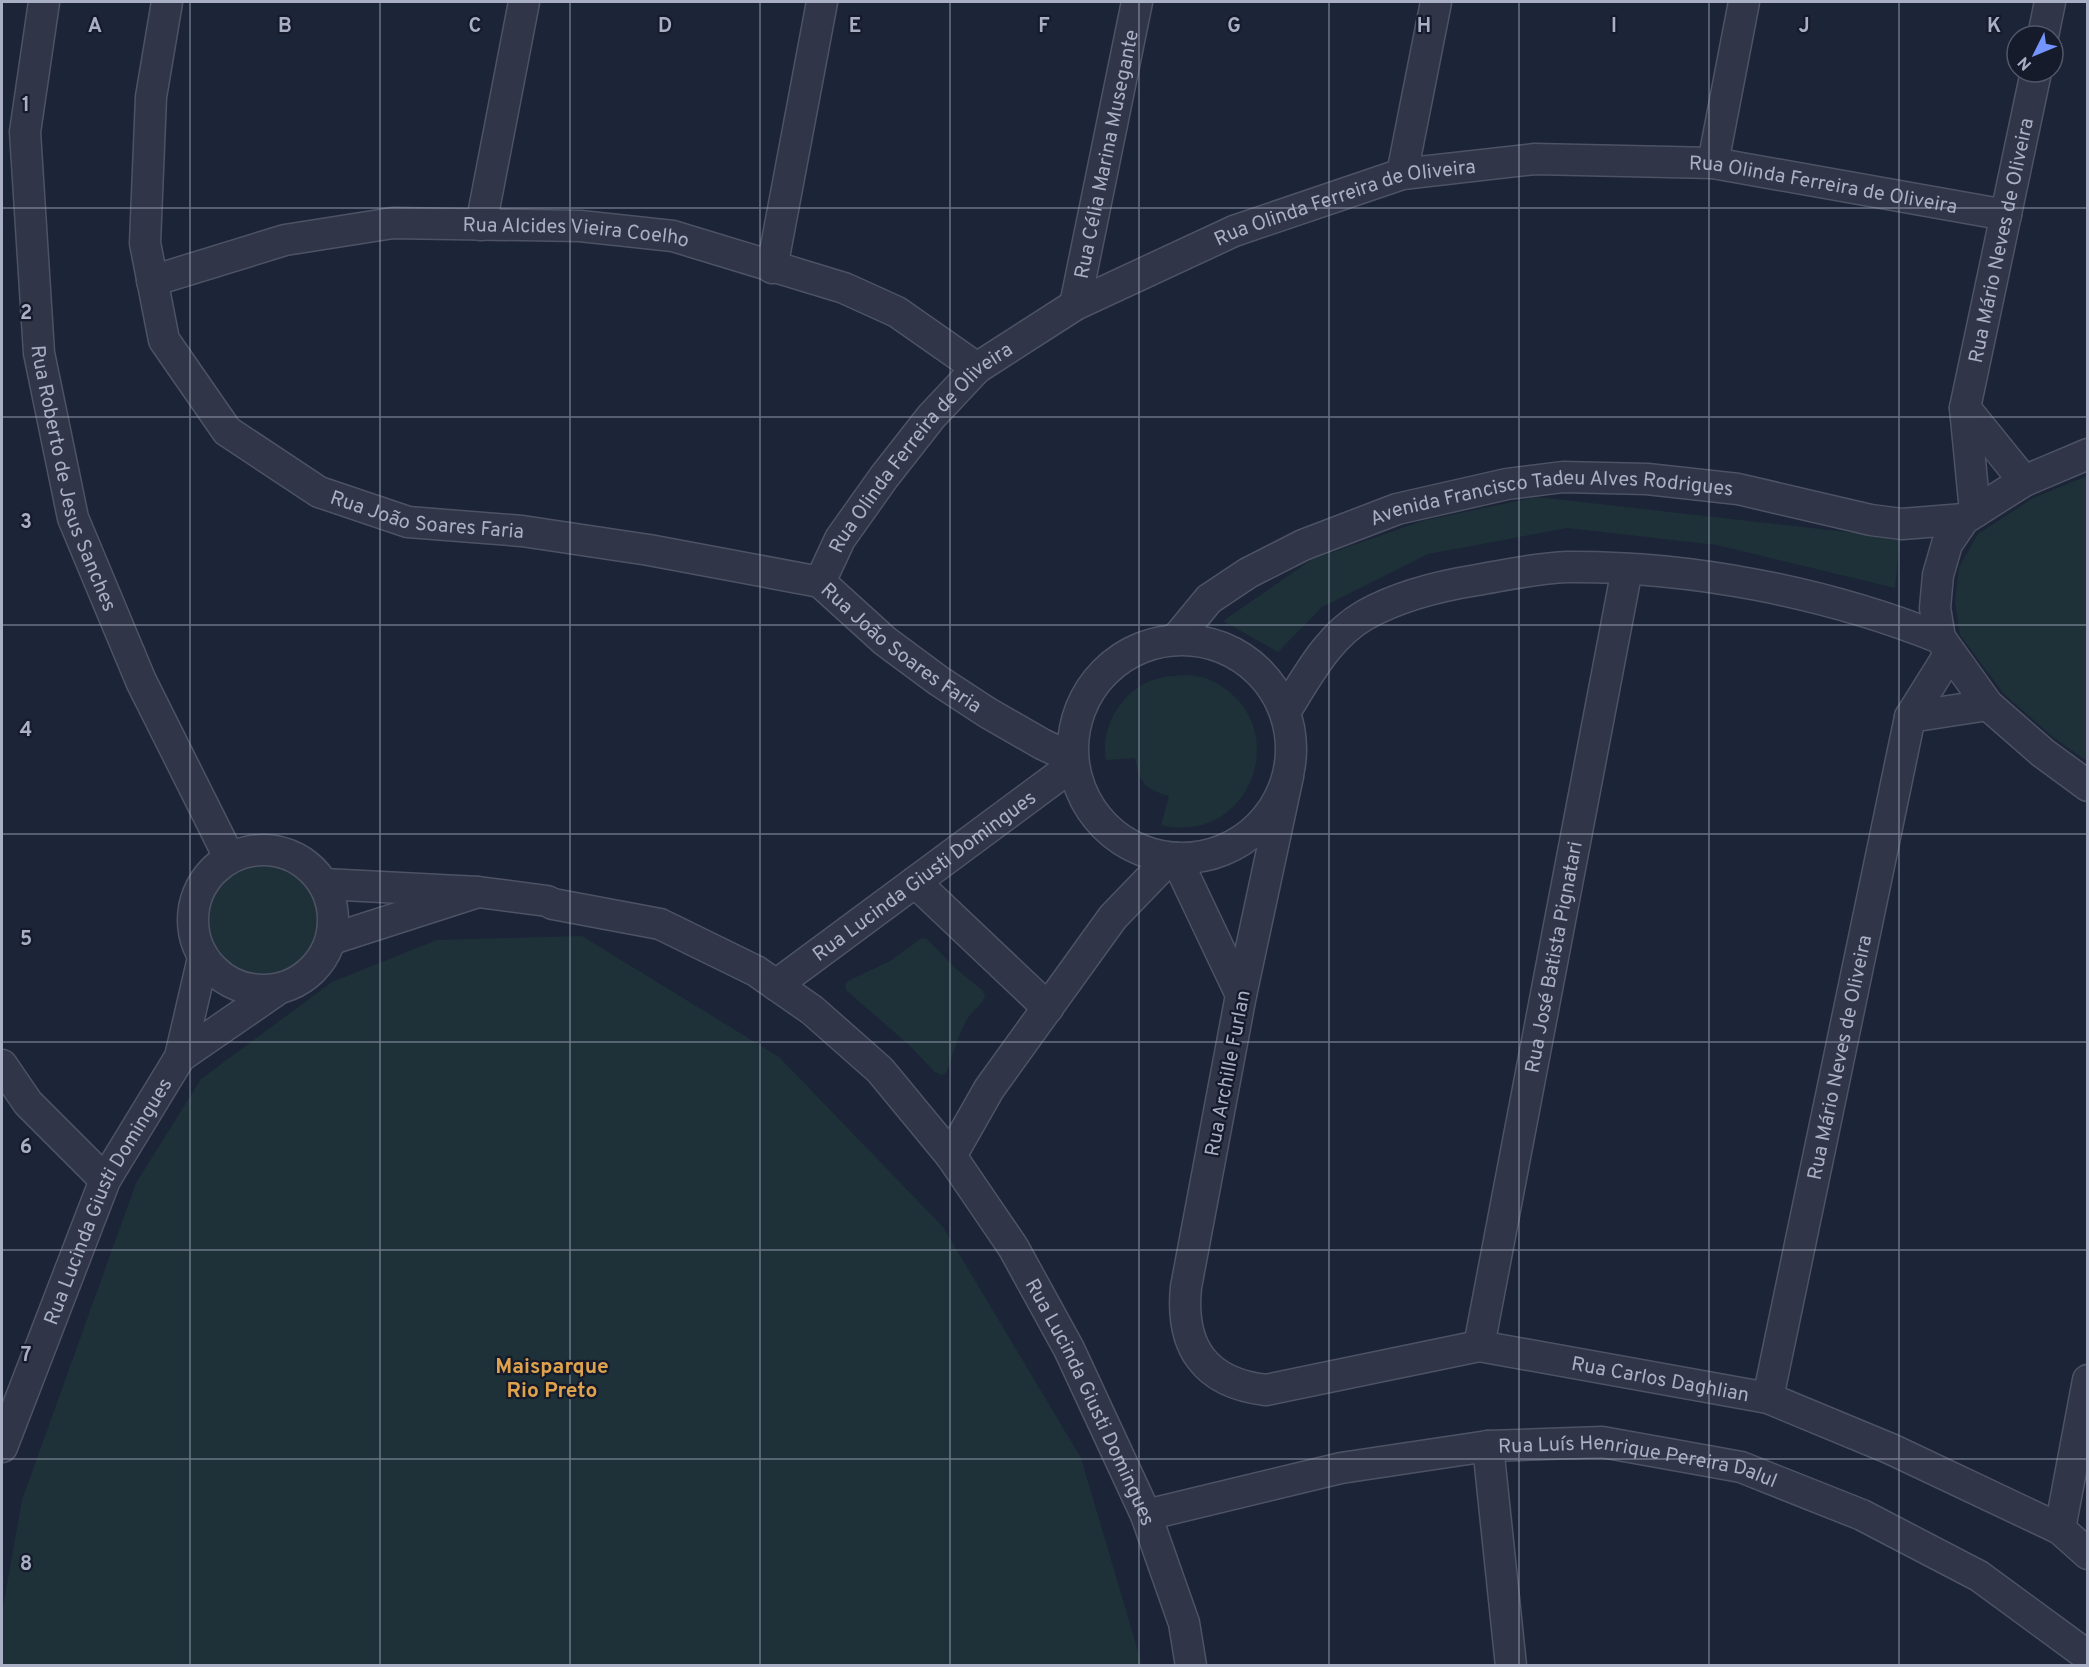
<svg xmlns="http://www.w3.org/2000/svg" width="2089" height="1667" font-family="Overpass,sans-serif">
  <rect width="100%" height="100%" fill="#1c2437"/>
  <g fill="#1e3138">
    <polygon points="2087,476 2088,476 2087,761 2053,737 2004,694 1960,635 1955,601 1959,567 1978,534 2033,498"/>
    <polygon points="1537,497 1900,538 1895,588 1717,545 1567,528 1428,554 1322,607 1278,652 1223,621 1311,560 1422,521"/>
    <path d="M 1187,675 C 1195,676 1203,677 1210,680 C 1297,720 1253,847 1161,825 L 1169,796 C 1145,789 1139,782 1135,758 L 1106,760 C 1100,730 1119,696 1146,683 C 1159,676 1173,676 1187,675 Z"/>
    <circle cx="263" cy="919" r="59"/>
    <polygon points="582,936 779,1057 943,1227 1081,1458 1142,1665 2,1665 2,1613 22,1500 136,1183 201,1079 332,982 437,940"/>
    <path d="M 922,938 L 927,939 L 955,968 L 982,990 L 985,996 C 982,1005 972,1011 967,1019 C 958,1035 953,1055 946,1073 L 942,1075 L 935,1072 L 908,1044 L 846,990 L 845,984 L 850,980 L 890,961 Z"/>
  </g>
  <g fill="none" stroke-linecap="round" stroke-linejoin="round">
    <g stroke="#4d5365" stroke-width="33">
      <g id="street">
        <path id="s1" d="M 44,2 L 25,132 L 39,353 L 73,518 L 141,681 L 229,857"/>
        <path id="s2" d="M 167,2 L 151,97 L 145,243 L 164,340 L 227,431 L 319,492 L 408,522 L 522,531 L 649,550 L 820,582 L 885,641 L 939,681 L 988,713 L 1042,744 L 1072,758"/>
        <polyline points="2043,36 2050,2"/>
        <polyline points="1713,163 1744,2"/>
        <polyline points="1402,174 1436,2"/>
        <polyline points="481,225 524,2"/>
        <polyline points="772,268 822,2"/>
        <path id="s3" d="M 152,281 L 285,240 L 393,223 L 580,226 L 673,236 L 844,288 L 897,312 L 977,368"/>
        <path id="s4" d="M 1075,305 L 1137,2"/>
        <polyline points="1965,408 2024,481"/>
        <polyline points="2088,454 2024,481 1964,519 1947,544 1938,575 1935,608 1940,638 1988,705 2043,753 2088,786"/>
        <path id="s5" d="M 1975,512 L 1965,408 L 2036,72"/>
        <path id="s6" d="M 820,582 L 840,539 L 884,477 L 931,417 L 977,368 L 1075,305 L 1234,231 L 1402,174 L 1535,159 L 1713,163 L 2006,215"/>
        <path id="s7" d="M 1176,639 L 1209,599 L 1248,573 L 1303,545 L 1397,509 L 1507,484 L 1563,477 L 1647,479 L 1738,489 L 1871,520 L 1902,524 L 1964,519"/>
        <circle cx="1182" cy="749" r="109"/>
        <path d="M 1285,712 C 1307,677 1328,636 1365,615 C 1399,596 1439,586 1477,580 C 1506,575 1537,568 1567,567 C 1691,566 1825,592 1940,638"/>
        <polyline points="1910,717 1988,705"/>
        <path id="s8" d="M 1288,776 L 1241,995 L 1186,1287 C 1180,1347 1205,1383 1266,1390 L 1479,1346 L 1768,1398 L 1891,1449 L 2060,1529 L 2088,1554"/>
        <circle cx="263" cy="920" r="70"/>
        <polyline points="1176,858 1241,995"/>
        <polyline points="915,882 1048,1008"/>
        <polyline points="324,884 478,892 332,939"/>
        <path id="s9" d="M 478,892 L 547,901 L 553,904 L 660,924 L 756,971 L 812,1010 L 880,1070 L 951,1156 L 1013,1247 L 1069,1349 L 1146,1515 L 1184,1623 L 1191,1666"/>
        <polyline points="203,958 180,1057 277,990"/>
        <path id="s10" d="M 776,985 L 1073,765"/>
        <polyline points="2,1065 28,1103 105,1180"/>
        <polyline points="951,1156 989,1089 1113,917 1170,858"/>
        <path id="s11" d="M 1479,1346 L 1627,569"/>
        <path id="s12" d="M 1768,1398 L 1910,717 L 1950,653"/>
        <polyline points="1488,1446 1511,1666"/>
        <path id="s13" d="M 2,1447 L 105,1180 L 180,1057"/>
        <path id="s14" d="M 1146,1515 L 1341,1468 L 1488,1446 L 1602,1442 L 1741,1467 L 1862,1515 L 1979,1576 L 2088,1656"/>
        <polyline points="2060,1529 2088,1380"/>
      </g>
    </g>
    <use href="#street" stroke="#303647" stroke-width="30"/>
  </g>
  <path fill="none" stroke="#a9b0c5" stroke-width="1.5" stroke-opacity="0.55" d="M 190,2 L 190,1666M 380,2 L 380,1666M 570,2 L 570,1666M 760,2 L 760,1666M 950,2 L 950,1666M 1139,2 L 1139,1666M 1329,2 L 1329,1666M 1519,2 L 1519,1666M 1709,2 L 1709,1666M 1899,2 L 1899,1666M 2,208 L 2088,208M 2,417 L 2088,417M 2,625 L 2088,625M 2,834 L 2088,834M 2,1042 L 2088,1042M 2,1250 L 2088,1250M 2,1459 L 2088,1459"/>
  <g text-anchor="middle" stroke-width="4.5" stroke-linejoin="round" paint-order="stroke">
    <g font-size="20" fill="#a9b0c5" stroke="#161b2b">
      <text dy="7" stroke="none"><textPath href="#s4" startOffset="154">Rua Célia Marina Musegante</textPath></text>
      <text dy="7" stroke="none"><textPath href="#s6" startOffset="1160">Rua Olinda Ferreira de Oliveira</textPath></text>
      <text dy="7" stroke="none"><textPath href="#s6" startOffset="674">Rua Olinda Ferreira de Oliveira</textPath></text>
      <text dy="7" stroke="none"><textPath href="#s3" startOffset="432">Rua Alcides Vieira Coelho</textPath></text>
      <text dy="7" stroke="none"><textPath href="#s5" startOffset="276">Rua Mário Neves de Oliveira</textPath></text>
      <text dy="7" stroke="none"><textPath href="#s6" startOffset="170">Rua Olinda Ferreira de Oliveira</textPath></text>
      <text dy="7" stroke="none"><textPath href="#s1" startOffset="483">Rua Roberto de Jesus Sanches</textPath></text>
      <text dy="7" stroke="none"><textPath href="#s7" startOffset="417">Avenida Francisco Tadeu Alves Rodrigues</textPath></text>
      <text dy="7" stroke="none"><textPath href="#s2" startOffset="674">Rua João Soares Faria</textPath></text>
      <text dy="7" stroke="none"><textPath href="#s2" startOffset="1178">Rua João Soares Faria</textPath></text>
      <text dy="7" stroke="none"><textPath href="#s10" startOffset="184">Rua Lucinda Giusti Domingues</textPath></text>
      <text dy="7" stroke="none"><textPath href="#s11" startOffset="396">Rua José Batista Pignatari</textPath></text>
      <text dy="7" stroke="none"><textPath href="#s12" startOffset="348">Rua Mário Neves de Oliveira</textPath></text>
      <text transform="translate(1227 1073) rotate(-79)" y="7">Rua Archille Furlan</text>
      <text dy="7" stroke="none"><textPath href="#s13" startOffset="268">Rua Lucinda Giusti Domingues</textPath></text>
      <text dy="7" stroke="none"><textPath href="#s8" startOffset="1072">Rua Carlos Daghlian</textPath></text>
      <text dy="7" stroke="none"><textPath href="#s9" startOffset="846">Rua Lucinda Giusti Domingues</textPath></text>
      <text dy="7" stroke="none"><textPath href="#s14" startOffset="501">Rua Luís Henrique Pereira Dalul</textPath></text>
    </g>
    <g font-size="21" font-weight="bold" fill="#dea24c" stroke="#161b2b">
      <text x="552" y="1373">Maisparque<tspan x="552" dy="24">Rio Preto</tspan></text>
    </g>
  </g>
  <g font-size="20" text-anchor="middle" font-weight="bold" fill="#a9b0c5" stroke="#161b2b" stroke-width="4.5" stroke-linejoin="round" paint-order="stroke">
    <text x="95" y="32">A</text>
    <text x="285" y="32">B</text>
    <text x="475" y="32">C</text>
    <text x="665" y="32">D</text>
    <text x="855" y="32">E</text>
    <text x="1044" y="32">F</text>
    <text x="1234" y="32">G</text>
    <text x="1424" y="32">H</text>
    <text x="1614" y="32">I</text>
    <text x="1804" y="32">J</text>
    <text x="1994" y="32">K</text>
    <text x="26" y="111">1</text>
    <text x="26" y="319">2</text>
    <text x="26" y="528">3</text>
    <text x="26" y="736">4</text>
    <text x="26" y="945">5</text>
    <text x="26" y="1153">6</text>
    <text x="26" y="1361">7</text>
    <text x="26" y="1570">8</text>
  </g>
  <rect width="2089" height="1667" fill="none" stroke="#a9b0c5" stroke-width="6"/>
  <g transform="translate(2035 54) rotate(227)"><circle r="28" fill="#161b2b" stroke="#515769" stroke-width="1.5"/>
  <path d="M0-4.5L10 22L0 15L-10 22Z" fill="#7494ff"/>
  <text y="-9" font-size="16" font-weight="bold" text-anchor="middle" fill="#a9b0c5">N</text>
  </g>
</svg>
